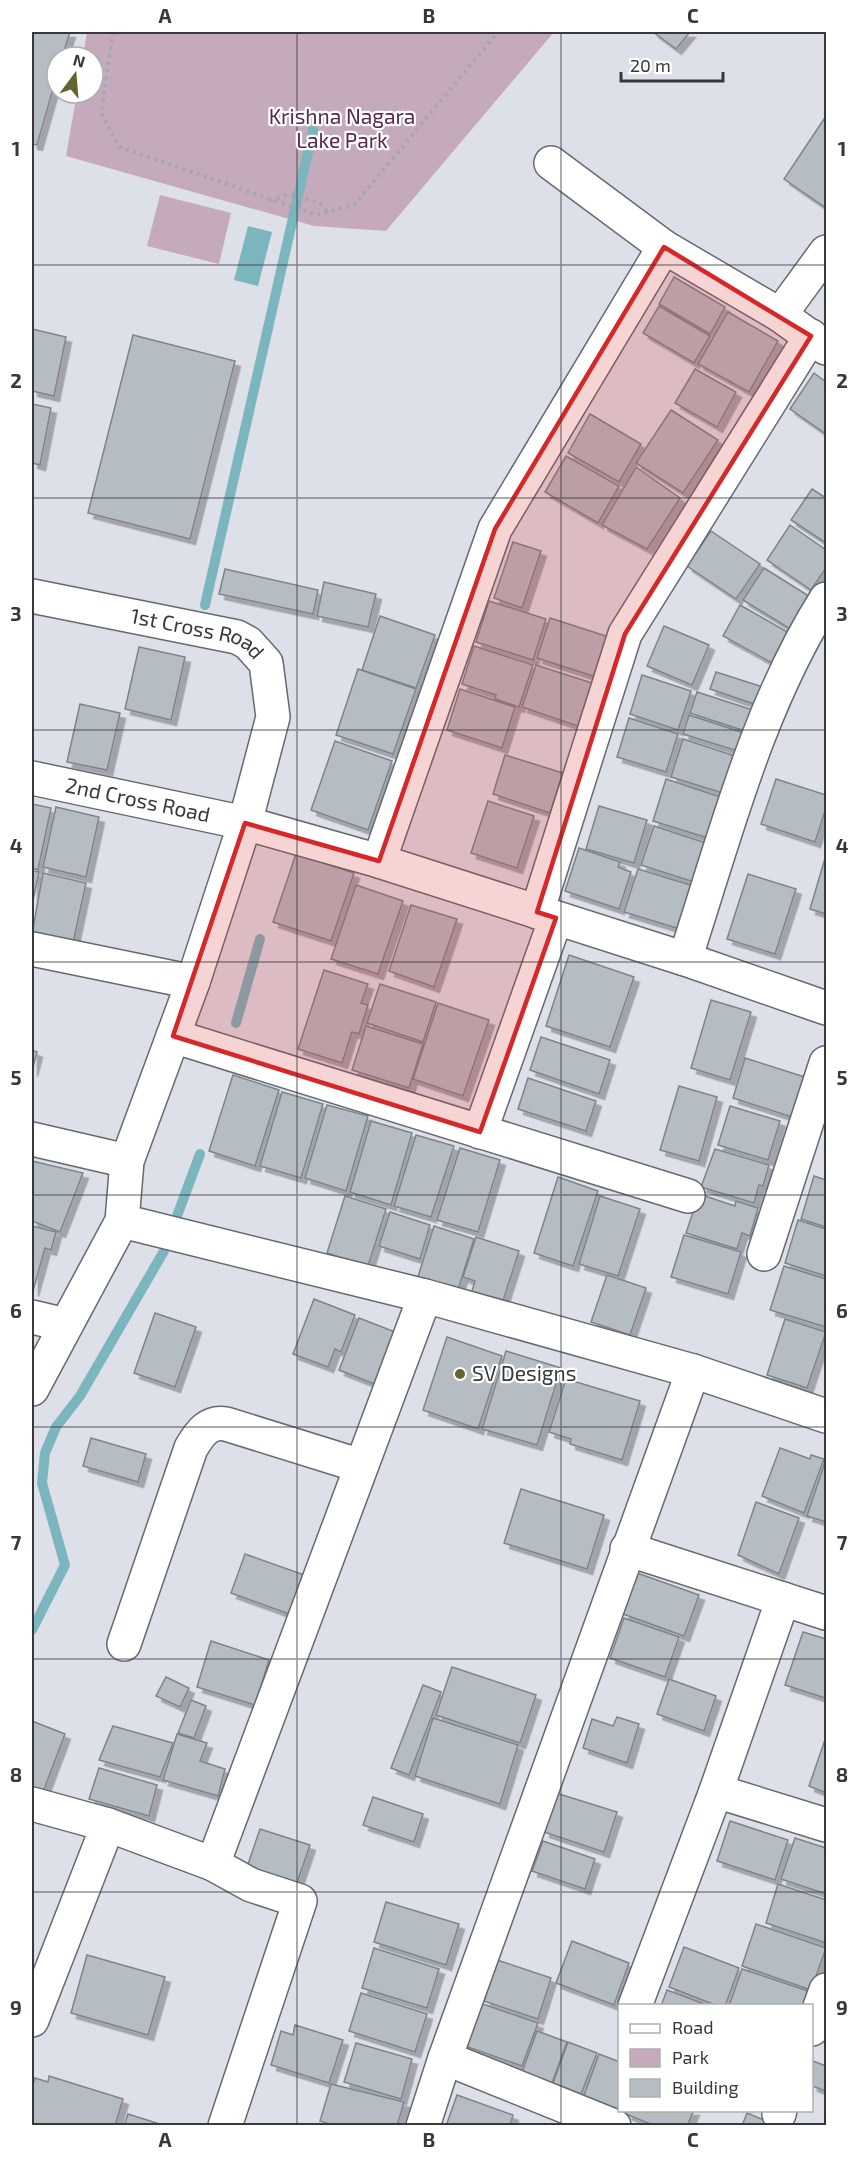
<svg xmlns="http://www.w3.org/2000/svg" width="858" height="2157" font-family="'Exo 2',sans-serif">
  <defs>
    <filter id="shadow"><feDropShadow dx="5.5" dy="5.5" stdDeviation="0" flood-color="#0004"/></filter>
  </defs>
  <rect width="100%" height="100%" fill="#dee0e9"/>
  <g fill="#c4aabc">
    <polygon points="87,32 554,32 386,231 314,226 66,156 77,93 93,93 93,57 83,57"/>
    <polygon points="160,195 231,213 219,264 147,246"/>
  </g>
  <polygon fill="#7bb5be" points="248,226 272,232 258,286 234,280"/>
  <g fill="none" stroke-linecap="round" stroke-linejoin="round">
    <g stroke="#7bb5be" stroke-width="10">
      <polyline points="205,605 313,130"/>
      <polyline points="236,1023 260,939"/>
      <polyline points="177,1216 200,1154"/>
      <polyline points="32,1630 65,1565 42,1483 45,1453 56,1427 80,1396 164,1251"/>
    </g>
  </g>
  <g fill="#b5bdc3" stroke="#7d848a" stroke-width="1.5" filter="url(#shadow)">
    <polygon points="32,32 70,32 62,57 57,57 57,75 37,145 32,144"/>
    <polygon points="653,32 690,32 676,49"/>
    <polygon points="826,116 826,208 784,179"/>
    <polygon points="674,277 725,307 710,334 659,304"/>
    <polygon points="659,306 710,336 694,363 643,333"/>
    <polygon points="728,312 778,341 749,392 698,364"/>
    <polygon points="32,329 66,337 54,396 32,391"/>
    <polygon points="133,335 235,361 190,539 88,513"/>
    <polygon points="695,369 736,392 717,427 675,403"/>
    <polygon points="814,373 826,382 826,434 790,409"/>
    <polygon points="32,404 51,408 40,465 32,463"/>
    <polygon points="671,410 718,440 683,493 636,463"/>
    <polygon points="590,414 641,444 619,482 568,453"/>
    <polygon points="566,456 619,486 598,523 545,492"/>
    <polygon points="636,467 680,498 647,549 602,525"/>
    <polygon points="812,489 826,498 826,543 791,520"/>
    <polygon points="790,525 826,550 826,568 811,590 767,560"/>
    <polygon points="711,531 760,564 736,599 687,566"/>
    <polygon points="513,542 541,551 522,608 494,598"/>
    <polygon points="764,568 812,598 792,630 743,600"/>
    <polygon points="225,569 318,590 313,614 219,594"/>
    <polygon points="324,582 376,594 368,627 317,616"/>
    <polygon points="489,601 546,619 533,660 476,642"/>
    <polygon points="740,605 791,634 774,664 723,636"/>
    <polygon points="380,616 435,635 416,688 362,670"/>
    <polygon points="550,618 609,637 596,677 537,658"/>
    <polygon points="664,626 709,645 692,685 647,666"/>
    <polygon points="474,646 533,665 519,707 495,699 496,695 462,684"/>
    <polygon points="139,647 185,657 171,720 125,709"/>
    <polygon points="536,665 592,683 578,726 522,707"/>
    <polygon points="358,669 416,689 393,754 336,735"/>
    <polygon points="716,672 763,687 757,705 710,689"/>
    <polygon points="642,675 691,691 678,730 630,714"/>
    <polygon points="460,689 515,707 502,748 447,730"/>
    <polygon points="697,692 759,712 745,731 690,713"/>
    <polygon points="80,704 120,713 107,770 67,762"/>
    <polygon points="689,715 750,735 744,753 683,734"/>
    <polygon points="629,718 678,734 666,772 617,757"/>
    <polygon points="683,739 738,757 726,794 671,777"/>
    <polygon points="335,741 392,761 368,830 311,810"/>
    <polygon points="505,755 563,773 550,813 493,794"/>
    <polygon points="666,779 723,798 711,839 653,821"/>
    <polygon points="776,779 826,795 826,808 815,842 761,824"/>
    <polygon points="488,801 534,816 517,868 471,853"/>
    <polygon points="32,804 51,808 38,870 32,868"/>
    <polygon points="599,806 647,820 634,863 586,849"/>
    <polygon points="56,807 99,817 86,877 43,867"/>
    <polygon points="654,826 709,844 697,883 641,865"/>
    <polygon points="579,848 620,862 618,867 631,872 619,909 565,891"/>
    <polygon points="296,854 354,873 331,941 273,922"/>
    <polygon points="826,855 826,914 810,909"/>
    <polygon points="638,869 697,887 683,930 624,912"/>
    <polygon points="32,871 39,872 32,905"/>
    <polygon points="43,873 86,883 73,943 32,934"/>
    <polygon points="748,874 796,889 775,954 727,939"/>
    <polygon points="356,885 403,901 378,974 331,959"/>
    <polygon points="411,905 457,919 434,987 389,971"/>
    <polygon points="569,955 634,977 610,1047 546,1026"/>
    <polygon points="324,970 368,984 361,1003 368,1005 359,1034 352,1032 342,1063 298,1049"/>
    <polygon points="380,984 436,1002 423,1042 367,1023"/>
    <polygon points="711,1000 751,1012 730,1080 691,1068"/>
    <polygon points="438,1003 489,1020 463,1096 413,1079"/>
    <polygon points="366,1026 423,1044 409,1088 352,1070"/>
    <polygon points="541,1037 610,1060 599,1094 530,1070"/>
    <polygon points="32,1050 37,1052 32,1071"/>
    <polygon points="745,1058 805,1077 792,1117 733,1098"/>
    <polygon points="233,1075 279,1090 255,1166 209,1151"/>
    <polygon points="528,1078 596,1101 586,1131 518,1109"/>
    <polygon points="679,1086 717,1097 699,1161 660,1150"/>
    <polygon points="282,1092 323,1104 301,1178 260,1166"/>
    <polygon points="327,1105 368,1116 346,1191 305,1178"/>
    <polygon points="730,1106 780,1121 768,1160 718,1145"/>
    <polygon points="371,1121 412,1133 391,1205 350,1192"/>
    <polygon points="416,1135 454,1146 431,1217 394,1206"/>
    <polygon points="460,1148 500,1160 478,1232 437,1220"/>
    <polygon points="715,1149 769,1165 763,1186 759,1185 754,1203 701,1187"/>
    <polygon points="32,1161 83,1173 60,1232 32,1221"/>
    <polygon points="814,1176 826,1180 826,1227 801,1219"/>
    <polygon points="558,1177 598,1191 573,1266 534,1253"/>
    <polygon points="699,1194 735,1206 736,1201 758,1208 750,1236 742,1233 737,1249 686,1233"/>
    <polygon points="345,1196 386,1209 368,1266 327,1253"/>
    <polygon points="600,1196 640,1209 618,1276 579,1264"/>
    <polygon points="390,1212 430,1225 420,1259 379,1246"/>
    <polygon points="798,1220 826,1229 826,1276 785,1263"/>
    <polygon points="32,1226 56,1232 51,1250 45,1248 33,1291"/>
    <polygon points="434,1226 474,1239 456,1296 416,1283"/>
    <polygon points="684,1235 741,1252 728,1294 671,1277"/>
    <polygon points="476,1237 519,1251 502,1304 471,1294 475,1281 463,1277"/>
    <polygon points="784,1266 826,1279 826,1327 770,1310"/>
    <polygon points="607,1275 646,1288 630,1335 591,1322"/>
    <polygon points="314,1299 355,1315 341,1352 335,1349 328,1367 293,1354"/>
    <polygon points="155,1313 196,1327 175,1387 134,1373"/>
    <polygon points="359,1318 395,1332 377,1385 339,1370"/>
    <polygon points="785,1319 826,1332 807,1388 767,1375"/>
    <polygon points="447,1337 502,1356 478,1429 423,1410"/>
    <polygon points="506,1351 561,1368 537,1445 482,1429"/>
    <polygon points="566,1379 640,1401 622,1460 570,1444 571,1439 549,1432"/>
    <polygon points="91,1438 146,1454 138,1482 83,1466"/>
    <polygon points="780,1448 810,1459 811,1455 824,1459 804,1513 762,1496"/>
    <polygon points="826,1459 826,1522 807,1516"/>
    <polygon points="521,1489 604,1515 587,1569 504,1543"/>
    <polygon points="756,1502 799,1518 779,1574 738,1555"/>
    <polygon points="245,1554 307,1576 292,1615 231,1593"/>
    <polygon points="637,1573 699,1595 684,1636 623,1614"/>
    <polygon points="624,1618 679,1637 665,1677 610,1658"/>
    <polygon points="803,1632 826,1639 825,1698 785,1685"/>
    <polygon points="211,1641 269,1660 255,1705 197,1687"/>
    <polygon points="452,1667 536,1695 520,1743 436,1715"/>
    <polygon points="166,1677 189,1688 180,1707 156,1696"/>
    <polygon points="669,1679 716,1696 704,1731 657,1714"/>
    <polygon points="423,1685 441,1692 409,1775 391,1768"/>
    <polygon points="191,1700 206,1706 194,1738 178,1733"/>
    <polygon points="617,1717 639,1724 627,1763 583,1748 592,1719 613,1726"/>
    <polygon points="433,1718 518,1745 500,1804 415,1776"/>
    <polygon points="32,1721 65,1734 43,1792 32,1787"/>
    <polygon points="113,1726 173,1743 160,1777 99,1760"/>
    <polygon points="177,1734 207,1743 200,1761 225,1769 218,1796 163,1780"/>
    <polygon points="826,1737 826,1793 809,1786"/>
    <polygon points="99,1768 157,1785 149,1816 89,1799"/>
    <polygon points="556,1793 617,1812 604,1852 544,1832"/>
    <polygon points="373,1797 423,1814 414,1842 363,1825"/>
    <polygon points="730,1821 788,1840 775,1880 717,1861"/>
    <polygon points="260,1829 310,1845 297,1883 247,1867"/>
    <polygon points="795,1838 826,1848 826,1894 781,1879"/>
    <polygon points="543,1841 595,1859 585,1889 532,1871"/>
    <polygon points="778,1884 826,1900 826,1943 766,1923"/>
    <polygon points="386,1902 459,1924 446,1965 374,1942"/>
    <polygon points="756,1924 826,1948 811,1990 742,1966"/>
    <polygon points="572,1941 629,1963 614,2005 556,1983"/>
    <polygon points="684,1947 739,1968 725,2006 718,2006 669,1987"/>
    <polygon points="374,1948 439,1969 427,2008 362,1988"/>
    <polygon points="87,1955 165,1977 148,2035 71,2013"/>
    <polygon points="497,1960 551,1978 538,2019 484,2001"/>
    <polygon points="742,1969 808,1991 803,2006 729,2006"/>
    <polygon points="667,1990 710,2006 661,2006"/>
    <polygon points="361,1993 427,2014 415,2052 349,2031"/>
    <polygon points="480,2003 538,2023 522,2066 465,2046"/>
    <polygon points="295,2025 343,2040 329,2083 271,2065 281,2031 293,2035"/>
    <polygon points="537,2031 567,2042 552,2083 522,2072"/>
    <polygon points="568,2042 597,2053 581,2094 553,2083"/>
    <polygon points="356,2043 412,2059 401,2099 344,2082"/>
    <polygon points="599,2054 620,2062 620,2110 624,2110 623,2113 583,2098"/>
    <polygon points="813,2061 826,2066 826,2091 812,2086"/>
    <polygon points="49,2076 123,2099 115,2126 32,2126 32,2088 35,2078 48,2082"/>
    <polygon points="331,2084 404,2102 397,2126 336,2126 320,2121"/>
    <polygon points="457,2095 513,2115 510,2126 446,2126"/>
    <polygon points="627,2110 694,2110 687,2126 655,2126 626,2114"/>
    <polygon points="747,2113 764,2120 787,2125 742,2126"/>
    <polygon points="128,2114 166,2126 124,2126"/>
  </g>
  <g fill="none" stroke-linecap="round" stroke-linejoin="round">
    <g stroke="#676971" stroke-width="36">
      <g id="minor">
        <polyline points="551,163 664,247 780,315 826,348"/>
        <polyline points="780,315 826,252"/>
        <path id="s1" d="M 32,596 L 237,637 L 248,643 L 266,663 L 273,717 L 245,823 L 193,982 L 127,1161 L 122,1221 L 32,1389"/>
        <path id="s2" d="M 32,778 L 245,823 L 379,861 L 685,959 L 826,1008"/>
        <polyline points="379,861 495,529 664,247"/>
        <polyline points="537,912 625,634 811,336"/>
        <polyline points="32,949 193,982"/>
        <path d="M 685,959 C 725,837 757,708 826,599"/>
        <polyline points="173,1036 688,1196"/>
        <polyline points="480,1132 556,918"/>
        <polyline points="32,1139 127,1161"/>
        <polyline points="122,1221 425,1296 693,1371 826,1416"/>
        <polyline points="764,1254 826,1063"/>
        <polyline points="32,1317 66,1325"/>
        <polyline points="627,1549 826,1613"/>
        <path d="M 124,1644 L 191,1448 C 200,1433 208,1421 226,1424 L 361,1466"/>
        <polyline points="716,1791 826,1825"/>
        <polyline points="32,1804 108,1825 213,1864 251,1885 300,1901 225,2126"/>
        <polyline points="213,1864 425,1296"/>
        <polyline points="635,2006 716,1791 783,1599"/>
        <polyline points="32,2020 108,1825"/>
        <polyline points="812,2029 826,1990"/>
        <polyline points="779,2114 780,2110"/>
        <polyline points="423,2126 445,2058"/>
        <polyline points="614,2126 445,2058 693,1371"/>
      </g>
    </g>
    <g stroke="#a5a7ae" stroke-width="4" stroke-dasharray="3 4.5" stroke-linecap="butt">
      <polyline points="113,32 101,113 119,147 317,215 354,205 498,32"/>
      <polyline points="270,201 288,194 320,203 328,212"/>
    </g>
    <use href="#minor" stroke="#fff" stroke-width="33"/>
  </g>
  <path fill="#d62828" fill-opacity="0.2" stroke="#d62828" stroke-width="4.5" stroke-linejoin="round" d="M 664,247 L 811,336 L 625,634 L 537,912 L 556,918 L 480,1132 L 173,1036 L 245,823 L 379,861 L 495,529 Z"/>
  <path fill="none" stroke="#36383b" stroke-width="1.5" stroke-opacity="0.55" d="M 297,32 L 297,2126M 561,32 L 561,2126M 32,265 L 826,265M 32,498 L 826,498M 32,730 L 826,730M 32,962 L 826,962M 32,1195 L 826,1195M 32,1427 L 826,1427M 32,1659 L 826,1659M 32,1892 L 826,1892"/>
  <circle fill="#636431" stroke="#fff" stroke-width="2" cx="460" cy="1374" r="6"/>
  <g text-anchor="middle" stroke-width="4.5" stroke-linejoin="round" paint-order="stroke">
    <g font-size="21" fill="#59264d" stroke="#fff">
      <text x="342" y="124">Krishna Nagara<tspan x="342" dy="24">Lake Park</tspan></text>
    </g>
    <g font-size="21" fill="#36383b" stroke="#fff">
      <text dy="7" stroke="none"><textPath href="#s1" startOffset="170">1st Cross Road</textPath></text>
      <text dy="7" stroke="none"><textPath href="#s2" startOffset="108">2nd Cross Road</textPath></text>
    </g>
    <g font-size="21" fill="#36383b" stroke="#fff" text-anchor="start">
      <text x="472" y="1381">SV Designs</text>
    </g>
  </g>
  <rect width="858" height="2157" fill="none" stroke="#ffffff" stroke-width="66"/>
  <rect x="618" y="2004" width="195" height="108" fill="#ffffff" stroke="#afafb1" stroke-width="1.5"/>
  <rect x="630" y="2024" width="30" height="9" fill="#ffffff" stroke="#afafb1" stroke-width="1.5"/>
  <text x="672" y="2034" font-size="18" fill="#36383b">Road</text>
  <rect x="630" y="2049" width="30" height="18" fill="#c4aabc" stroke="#afafb1" stroke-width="1.5"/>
  <text x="672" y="2064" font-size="18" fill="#36383b">Park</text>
  <rect x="630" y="2079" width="30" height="18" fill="#b5bdc3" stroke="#afafb1" stroke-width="1.5"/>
  <text x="672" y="2094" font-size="18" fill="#36383b">Building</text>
  <g transform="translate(75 75) rotate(16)"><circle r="28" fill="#ffffff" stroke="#afafb1" stroke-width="1.5"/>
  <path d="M0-4.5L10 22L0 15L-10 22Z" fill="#636431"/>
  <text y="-9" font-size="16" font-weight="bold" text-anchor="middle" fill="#36383b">N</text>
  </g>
  <path d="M621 72v9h102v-9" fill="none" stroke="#36383b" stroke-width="3"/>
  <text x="630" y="72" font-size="18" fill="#36383b" stroke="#ffffff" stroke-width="4.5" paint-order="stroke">20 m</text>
  <rect x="33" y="33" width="792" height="2091" fill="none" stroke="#36383b" stroke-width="2"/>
  <g font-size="20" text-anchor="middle" font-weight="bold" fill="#36383b">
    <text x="165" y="23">A</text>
    <text x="429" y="23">B</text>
    <text x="693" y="23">C</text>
    <text x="16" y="156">1</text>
    <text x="842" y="156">1</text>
    <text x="16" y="388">2</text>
    <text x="842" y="388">2</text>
    <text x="16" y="621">3</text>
    <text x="842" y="621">3</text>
    <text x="16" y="853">4</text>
    <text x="842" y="853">4</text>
    <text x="16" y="1085">5</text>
    <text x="842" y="1085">5</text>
    <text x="16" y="1318">6</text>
    <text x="842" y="1318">6</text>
    <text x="16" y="1550">7</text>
    <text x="842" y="1550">7</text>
    <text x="16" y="1782">8</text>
    <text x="842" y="1782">8</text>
    <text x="16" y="2015">9</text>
    <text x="842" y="2015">9</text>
    <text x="165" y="2147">A</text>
    <text x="429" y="2147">B</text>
    <text x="693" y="2147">C</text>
  </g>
</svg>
